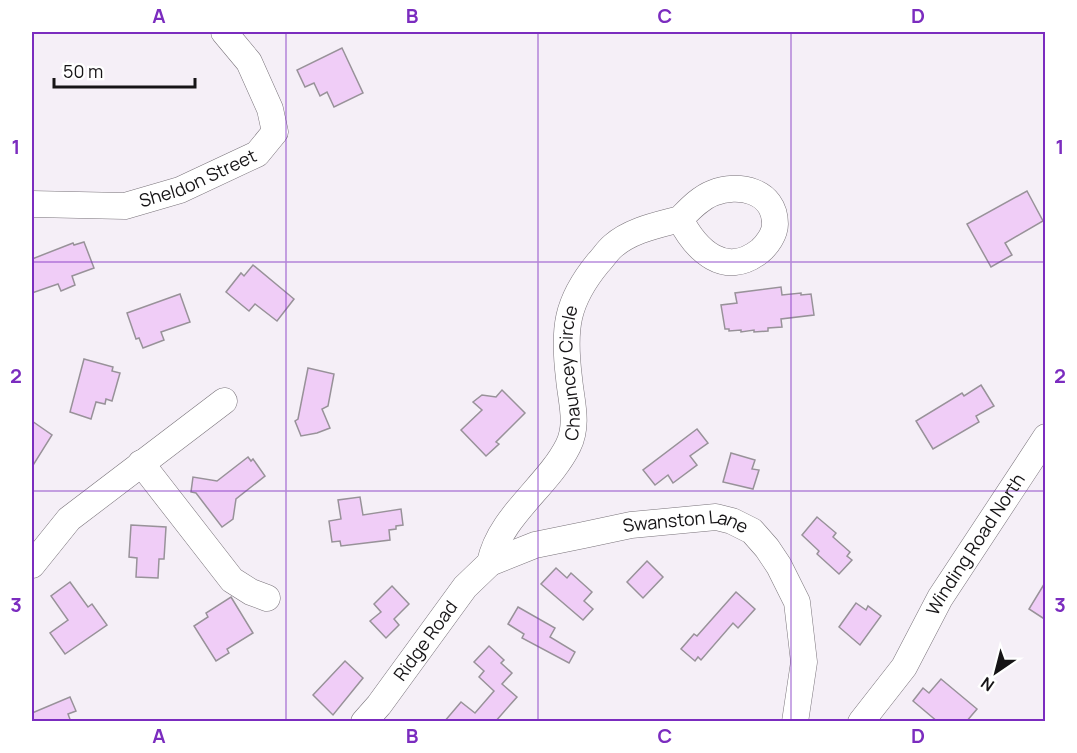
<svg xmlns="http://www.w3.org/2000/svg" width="1077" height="753" font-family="Manrope,sans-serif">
  <rect width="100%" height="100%" fill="#f5eff7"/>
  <g fill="#f0cdf7" stroke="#989299" stroke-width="1.5">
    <polygon points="342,48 363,93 334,107 327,92 320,96 314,83 305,87 297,70"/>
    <polygon points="1027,191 1043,221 1005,243 1012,255 991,267 967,224"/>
    <polygon points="84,242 94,268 72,276 75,285 61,291 58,284 32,293 32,259 73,243 74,245"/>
    <polygon points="253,265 294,299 277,321 255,304 249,311 226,292 241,273 244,276"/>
    <polygon points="781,287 782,295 801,293 801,295 811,294 814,315 781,319 782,327 768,328 768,331 754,332 754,330 741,332 741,330 729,331 729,329 725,329 721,305 737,303 735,293"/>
    <polygon points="180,294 190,322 161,332 164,340 143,348 139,338 136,339 127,313"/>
    <polygon points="84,359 113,367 112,371 120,373 112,401 106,399 105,404 96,402 91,419 70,412"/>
    <polygon points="308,368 334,374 328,406 322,409 330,428 317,433 301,436 295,421 298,419"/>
    <polygon points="981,385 994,406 976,416 979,422 933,449 916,421 962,393 964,396"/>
    <polygon points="502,390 525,413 496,442 499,444 486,456 461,430 482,410 473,402 482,395 496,397"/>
    <polygon points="32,421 52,435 32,467"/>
    <polygon points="697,429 708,443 690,456 697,465 673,483 668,475 655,485 643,470"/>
    <polygon points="731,453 755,460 752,469 759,470 753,489 723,482"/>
    <polygon points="248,457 251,461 253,459 265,476 236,499 233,519 222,527 196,493 191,492 193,477 217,481"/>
    <polygon points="360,497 363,515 401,509 403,525 396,526 396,529 389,530 390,540 341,546 340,541 332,542 329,521 341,519 338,500"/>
    <polygon points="817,517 836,533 833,537 850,552 847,556 852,560 839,574 817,554 819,551 802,535"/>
    <polygon points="131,525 166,527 164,559 159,559 158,578 136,577 137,558 129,557"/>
    <polygon points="647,561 663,577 643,598 627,582"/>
    <polygon points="556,568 567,578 571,573 592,592 584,601 593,609 583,620 541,584"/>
    <polygon points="1046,581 1046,620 1029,609"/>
    <polygon points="70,582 88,607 92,604 107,625 65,654 50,633 68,620 51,596"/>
    <polygon points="392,586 409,604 394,619 399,625 386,638 370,621 381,612 374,604"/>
    <polygon points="736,592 755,609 738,628 733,623 701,660 698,657 695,661 681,649 694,634 697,636"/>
    <polygon points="231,597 253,633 227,649 229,653 216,661 194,626 208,617 206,613"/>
    <polygon points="856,603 866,610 868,606 881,616 860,645 839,627"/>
    <polygon points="518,607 555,628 550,637 575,652 569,663 522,638 524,634 508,624"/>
    <polygon points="489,646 504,660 501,663 512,673 502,684 517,697 495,722 444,722 461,702 475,713 494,691 479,677 484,671 474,662"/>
    <polygon points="345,661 363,678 333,715 313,695"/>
    <polygon points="941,679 977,709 966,722 938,722 913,701 923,688 929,693"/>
    <polygon points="70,697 76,711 68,714 71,722 32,722 32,713"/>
  </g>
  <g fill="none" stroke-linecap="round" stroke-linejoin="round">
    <g stroke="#79737a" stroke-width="27">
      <g id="minor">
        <path id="s1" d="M 32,204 L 125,206 L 180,190 L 257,154 L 275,132 L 270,109 L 249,62 L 224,32"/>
        <polyline points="141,463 232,580 251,592 267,598"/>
        <path id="s2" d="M 490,563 C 499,517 548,486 568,446 C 579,424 571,401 569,378 C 563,329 566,302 598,263 C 603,258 607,251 613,246 C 631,230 658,225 680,219 C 696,250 725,279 760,251 C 767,245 775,234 775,224 C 775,190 738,183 713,193 C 700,198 690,209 680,219"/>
        <polyline points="32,565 69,519 224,401"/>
        <path id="s3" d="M 364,722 L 379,705 L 465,587 L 490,563 L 535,545 L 584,535 L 631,525 L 716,517 L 732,521 L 752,531 L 767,548 L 779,566 L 797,602 L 804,662 L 795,722"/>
        <path id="s4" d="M 861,722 L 904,667 L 940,598 L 1046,437"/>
      </g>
    </g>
    <use href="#minor" stroke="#fff" stroke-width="26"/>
  </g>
  <path fill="none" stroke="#7b2cbf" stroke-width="1.5" stroke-opacity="0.55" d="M 286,32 L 286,722M 538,32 L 538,722M 791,32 L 791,722M 32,262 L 1046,262M 32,491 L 1046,491"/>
  <g text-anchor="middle" stroke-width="6" stroke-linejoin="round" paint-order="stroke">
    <g font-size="18" fill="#161416" stroke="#fff">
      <text dy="6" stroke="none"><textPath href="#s1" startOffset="171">Sheldon Street</textPath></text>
      <text dy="6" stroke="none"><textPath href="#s2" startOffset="216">Chauncey Circle</textPath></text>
      <text dy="6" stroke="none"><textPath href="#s3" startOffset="405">Swanston Lane</textPath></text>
      <text dy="6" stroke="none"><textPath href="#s4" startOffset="212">Winding Road North</textPath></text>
      <text dy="6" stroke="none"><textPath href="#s3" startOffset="102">Ridge Road</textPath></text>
    </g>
  </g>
  <rect width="1077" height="753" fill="none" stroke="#ffffff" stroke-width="66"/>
  <g transform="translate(996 672) rotate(215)" stroke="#ffffff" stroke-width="4.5" paint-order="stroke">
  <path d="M0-4.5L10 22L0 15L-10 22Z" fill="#161416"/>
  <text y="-9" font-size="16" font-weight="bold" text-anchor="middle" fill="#161416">N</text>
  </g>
  <path d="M54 78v9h141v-9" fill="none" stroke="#161416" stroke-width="3"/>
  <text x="63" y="78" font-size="18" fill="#161416" stroke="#ffffff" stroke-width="4.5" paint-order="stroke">50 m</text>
  <rect x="33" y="33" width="1011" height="687" fill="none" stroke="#7b2cbf" stroke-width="2"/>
  <g font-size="20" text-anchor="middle" font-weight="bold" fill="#7b2cbf">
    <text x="159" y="23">A</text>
    <text x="412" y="23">B</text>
    <text x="665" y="23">C</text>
    <text x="918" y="23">D</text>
    <text x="16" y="154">1</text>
    <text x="1060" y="154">1</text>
    <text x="16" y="383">2</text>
    <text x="1060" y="383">2</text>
    <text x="16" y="612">3</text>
    <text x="1060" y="612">3</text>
    <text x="159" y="743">A</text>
    <text x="412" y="743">B</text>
    <text x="665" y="743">C</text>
    <text x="918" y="743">D</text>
  </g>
</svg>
